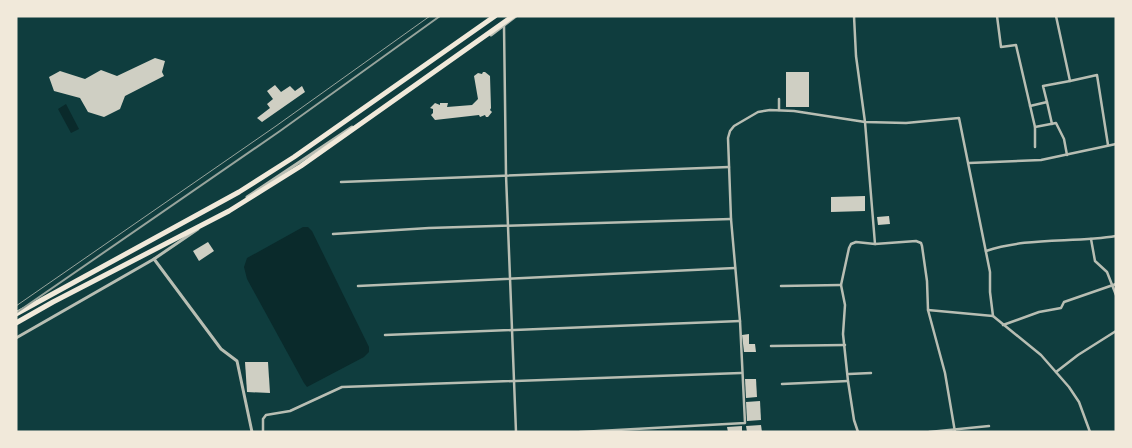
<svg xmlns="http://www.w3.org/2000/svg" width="1132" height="448" font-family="Signika,sans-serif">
  <rect width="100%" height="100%" fill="#0f3d3e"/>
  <g fill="#0a2a2b">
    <polygon points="66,104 79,129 71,133 58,109"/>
    <polygon points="303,227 308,227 312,231 369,347 369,352 364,357 307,387 304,383 247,279 244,267 247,258"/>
  </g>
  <g fill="#cfcfc3">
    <polygon points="155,58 165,61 162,72 164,76 125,96 120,109 104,117 88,112 80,98 54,91 49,77 60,71 85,79 101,70 117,76"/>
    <polygon points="483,72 485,72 490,76 491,108 490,110 492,112 488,117 486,117 485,115 480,117 479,115 435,120 431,115 433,113 433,109 430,108 435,103 440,105 440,103 448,103 447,107 472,105 478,99 474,76 478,73 482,74"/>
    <rect x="786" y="72" width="23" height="35"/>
    <polygon points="275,85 281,92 290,86 295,91 302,86 305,92 262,122 257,118 270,108 267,104 273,99 267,91"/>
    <polygon points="865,196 865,211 831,212 831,197"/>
    <polygon points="889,216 890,224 878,225 877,217"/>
    <polygon points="208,242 214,251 199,261 193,251"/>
    <polygon points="749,334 749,344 755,344 756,352 744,352 742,335"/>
    <polygon points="245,362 268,362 270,393 247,392"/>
    <polygon points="745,379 756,379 757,397 746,398"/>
    <polygon points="760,401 761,420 747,421 746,402"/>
    <polygon points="761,425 762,432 747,432 746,426"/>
    <polygon points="742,426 742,432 728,432 727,427"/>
  </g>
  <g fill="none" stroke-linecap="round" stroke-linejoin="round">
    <polyline stroke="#b8beb3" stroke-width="2" points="275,16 282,16"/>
    <g stroke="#b8beb3" stroke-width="2.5">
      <polyline points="854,16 856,56 865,122 875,244"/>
      <polyline points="997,16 1001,47 1016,45 1035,127 1035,147"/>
      <polyline points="504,26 506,175 516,432"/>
      <polyline points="1070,81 1097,75 1108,145"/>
      <polyline points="779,99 779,110"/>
      <polyline points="1047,102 1043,86 1070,81 1056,16"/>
      <polyline points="1030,106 1047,102 1052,124"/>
      <polyline points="1035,127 1056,123 1064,139 1067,155"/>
      <polyline points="969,163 1041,160 1116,144"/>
      <polyline points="341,182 729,167"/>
      <polyline points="333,234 429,228 731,219"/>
      <polyline points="1091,239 1095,261 1107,272 1116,295"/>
      <path d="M 986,251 C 1027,237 1073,243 1116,236"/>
      <polyline points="358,286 735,268"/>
      <polyline points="781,286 841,285"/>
      <polyline points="928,310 993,316 1041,355 1069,387 1079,402 1090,432"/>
      <polyline points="1003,325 1039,312 1061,308 1064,302 1116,284"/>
      <polyline points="385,335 740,321"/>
      <polyline points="771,346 845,345"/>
      <polyline points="1056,372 1078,355 1116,331"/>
      <polyline points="849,374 871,373"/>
      <polyline points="782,384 848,381"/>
      <polyline points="263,432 263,419 266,415 290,411 342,387 741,373"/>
      <polyline points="580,432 745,423 740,321 731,219 728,138 730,131 734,126 758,112 770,110 794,111 865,122 906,123 959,118 990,272 990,292 993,316"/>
      <polyline points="858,432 854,420 848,381 843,334 845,305 841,285 849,248 851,244 856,242 875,244 916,241 921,243 922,246 927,281 928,310 945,373 955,432"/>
      <polyline points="929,432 989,426"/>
    </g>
    <g stroke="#b8beb3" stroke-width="3">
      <polyline points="491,35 516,16"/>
      <polyline points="247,197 352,127"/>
      <polyline points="154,259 221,349 237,361 252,432"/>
      <polyline points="16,338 154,259 198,229"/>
    </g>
    <g stroke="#f1e9da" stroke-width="5">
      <polyline points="16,314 239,192 294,157 495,16"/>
      <polyline points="16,323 53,302 229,211 301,166 513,16"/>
    </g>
    <polyline stroke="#97a49c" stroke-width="1" points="16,306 276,126 430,16"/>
    <polyline stroke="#97a49c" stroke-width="2" points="16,313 280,131 440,16"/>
  </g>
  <rect width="1132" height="448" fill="none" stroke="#f1e9da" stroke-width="35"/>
</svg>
